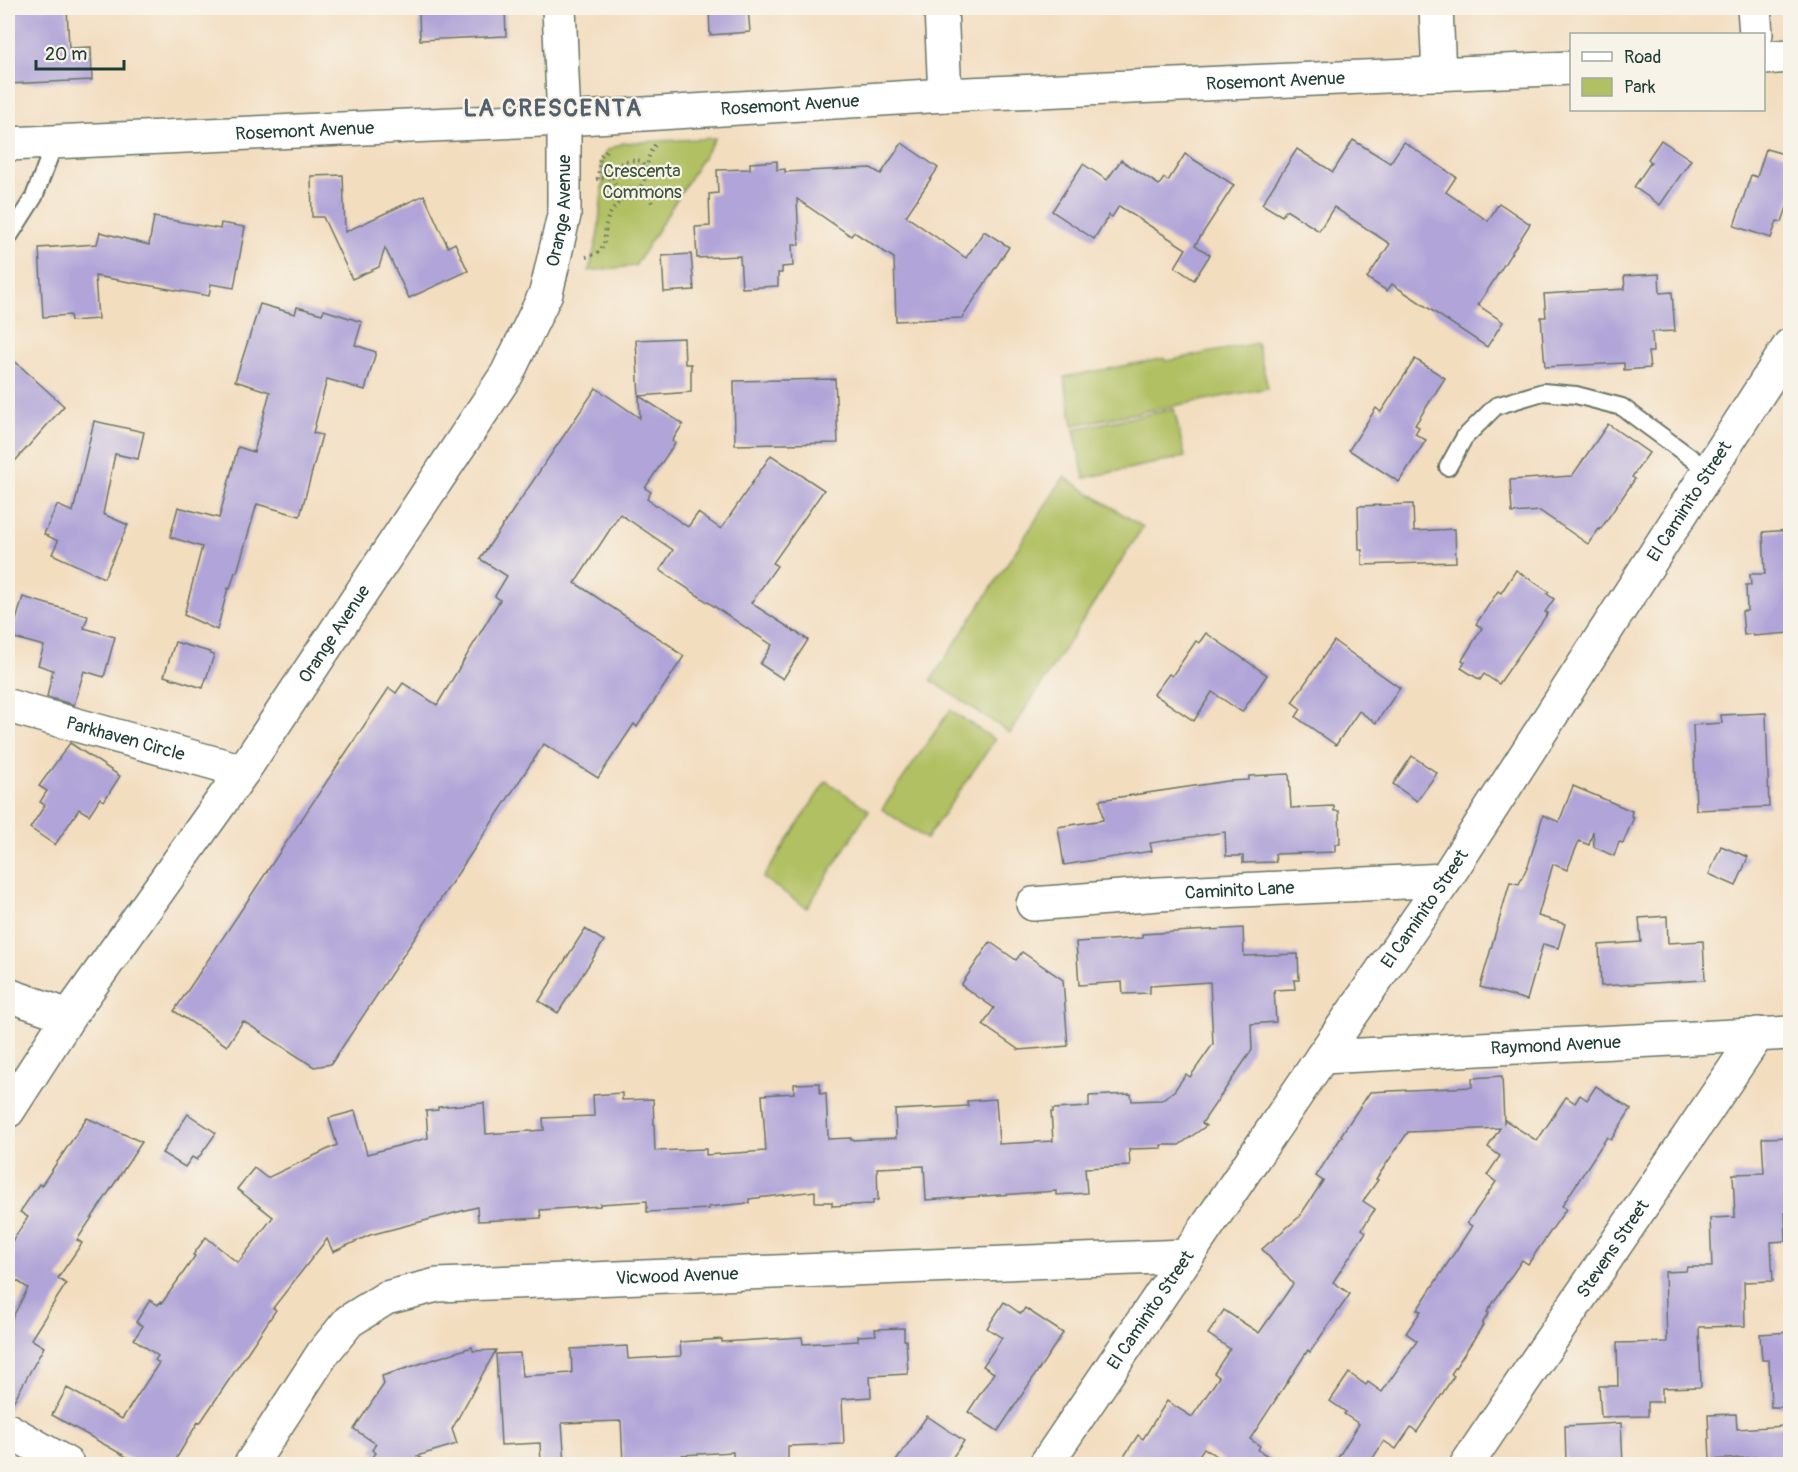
<svg xmlns="http://www.w3.org/2000/svg" width="1798" height="1472" font-family="Pangolin,sans-serif">
  <rect width="100%" height="100%" fill="#f7f3e8"/>
  <filter id="ink" filterUnits="userSpaceOnUse"><feTurbulence type="fractalNoise" baseFrequency=".0167" numOctaves="2"/><feDisplacementMap in="SourceGraphic" scale="12" xChannelSelector="R" yChannelSelector="G"/><feConvolveMatrix kernelMatrix="1 2 1 2 8 2 1 2 1" color-interpolation-filters="sRGB"/></filter>
  <filter id="wash" filterUnits="userSpaceOnUse"><feTurbulence type="fractalNoise" baseFrequency=".008" numOctaves="4" result="noise"/><feDisplacementMap in="SourceGraphic" scale="24" xChannelSelector="R" yChannelSelector="G"/><feGaussianBlur stdDeviation="1.35" result="paint"/><feColorMatrix in="noise" values="0 0 0 0 0 0 0 0 0 0 0 0 0 0 0 0 0 1.4 0 .05"/><feComposite in="paint" operator="in"/></filter>
  <g filter="url(#wash)">
    <rect width="100%" height="100%" fill="#f3ddbf"/>
    <g fill="#b1c062" stroke="#687e4b" stroke-width="1.5">
      <polygon points="715,138 635,266 589,271 598,234 603,180 601,163 606,151 623,143"/>
      <polygon points="1257,343 1268,388 1073,425 1064,377 1165,358 1166,361"/>
      <polygon points="1174,409 1185,457 1084,478 1074,429"/>
      <polygon points="1064,477 1143,527 1010,733 931,680"/>
      <polygon points="950,710 995,740 926,839 882,809"/>
      <polygon points="826,781 869,810 807,908 763,878"/>
    </g>
    <g id="blocks">
      <g fill="#b0a4d8">
        <polygon points="8,8 67,8 69,48 91,47 92,80 8,84"/>
        <polygon points="467,8 505,8 506,36 420,40 419,13 431,12 431,9"/>
        <polygon points="709,8 748,8 750,32 710,35"/>
        <polygon points="1353,140 1390,163 1404,142 1456,177 1446,192 1488,221 1499,203 1530,224 1478,305 1503,322 1487,347 1392,284 1387,291 1367,278 1390,244 1334,207 1319,231 1286,210 1282,216 1262,204 1297,149 1333,172"/>
        <polygon points="1661,140 1691,160 1660,205 1634,187 1651,162 1648,159"/>
        <polygon points="902,143 938,168 906,216 966,258 984,231 1009,247 962,318 896,321 894,258 854,232 851,236 797,199 799,245 792,245 793,266 782,267 782,273 778,273 778,286 742,288 740,256 697,258 695,227 710,226 709,194 718,193 717,170 750,169 750,163 777,161 777,170 785,169 785,172 871,168 881,174"/>
        <polygon points="1766,149 1791,156 1791,195 1782,222 1777,221 1771,238 1734,226 1751,175 1757,177"/>
        <polygon points="1185,154 1234,185 1195,245 1210,255 1194,280 1175,267 1186,249 1119,206 1112,217 1109,215 1094,239 1052,211 1083,164 1107,180 1121,160 1159,185 1164,178 1168,181"/>
        <polygon points="343,175 345,232 424,195 448,247 455,243 468,271 409,298 385,248 379,267 352,279 323,217 312,217 311,176"/>
        <polygon points="154,217 220,229 221,223 245,227 234,288 211,284 209,296 95,276 98,319 71,321 70,315 43,317 39,248 97,244 100,232 149,245"/>
        <polygon points="691,254 694,290 664,292 662,256"/>
        <polygon points="1659,274 1660,293 1672,292 1675,331 1652,332 1653,352 1648,352 1650,368 1624,370 1624,363 1545,367 1541,317 1546,317 1544,294 1625,289 1624,276"/>
        <polygon points="260,304 295,314 297,307 322,314 324,310 362,322 355,345 376,352 365,390 327,379 313,433 322,435 300,516 257,504 237,572 235,572 230,589 228,588 217,630 184,615 202,547 170,537 178,507 219,518 238,447 254,452 270,392 235,381"/>
        <polygon points="684,338 685,364 691,364 691,392 639,396 683,424 672,441 675,443 645,488 651,492 647,499 688,527 698,513 721,529 771,455 824,490 773,563 777,566 751,603 808,640 783,679 760,664 772,645 660,570 673,550 620,514 575,583 674,648 673,649 684,656 637,727 634,724 598,778 544,744 331,1064 314,1067 243,1021 227,1046 174,1011 389,688 396,693 403,683 437,705 500,600 495,596 507,576 480,559 596,388 640,418 636,340"/>
        <polygon points="8,355 64,406 8,469"/>
        <polygon points="1415,359 1445,378 1415,425 1419,427 1415,434 1426,440 1399,482 1349,450 1376,408 1381,412"/>
        <polygon points="835,379 838,443 735,445 734,381"/>
        <polygon points="94,421 144,432 138,459 115,454 103,514 128,525 104,578 52,554 58,541 44,534 57,505 73,512"/>
        <polygon points="1608,424 1649,453 1632,477 1635,479 1600,530 1599,529 1588,544 1540,511 1512,513 1510,480 1572,476"/>
        <polygon points="1413,504 1414,531 1455,529 1456,562 1362,565 1362,550 1359,550 1358,506"/>
        <polygon points="1791,530 1791,633 1753,636 1753,634 1744,635 1742,611 1747,611 1746,585 1751,585 1750,574 1765,574 1763,532"/>
        <polygon points="1516,570 1549,592 1547,594 1554,599 1545,612 1548,613 1499,684 1484,674 1480,680 1461,668 1465,662 1462,660 1482,628 1476,624 1498,591 1501,593"/>
        <polygon points="23,597 88,616 84,628 115,637 104,677 84,671 74,705 47,697 53,670 38,665 44,646 11,637"/>
        <polygon points="1206,633 1267,675 1242,712 1212,692 1194,721 1154,694 1169,674 1172,676 1196,641 1199,643"/>
        <polygon points="1334,641 1400,688 1376,723 1359,711 1336,745 1296,717 1301,709 1292,702"/>
        <polygon points="175,642 210,652 210,654 214,655 203,688 164,676"/>
        <polygon points="1766,713 1769,807 1696,810 1693,725 1722,723 1721,715"/>
        <polygon points="70,743 120,776 104,801 100,798 89,815 79,809 55,845 30,828 45,805 40,802 47,791 39,786"/>
        <polygon points="1412,756 1437,773 1417,801 1393,784"/>
        <polygon points="1289,774 1291,808 1334,806 1334,811 1339,811 1340,844 1335,844 1335,852 1275,854 1276,862 1243,863 1243,856 1226,856 1225,832 1150,843 1152,851 1064,865 1058,827 1103,820 1100,800 1228,781 1249,780 1249,776"/>
        <polygon points="1573,786 1632,811 1631,816 1634,817 1623,843 1619,842 1614,856 1594,847 1593,831 1589,845 1579,841 1567,870 1553,864 1538,916 1565,924 1558,948 1543,944 1527,1000 1480,987 1510,882 1519,884 1529,863 1543,815 1559,822"/>
        <polygon points="1721,846 1748,857 1736,886 1709,874"/>
        <polygon points="1667,916 1668,943 1703,941 1705,980 1601,986 1599,945 1641,942 1639,918"/>
        <polygon points="1243,928 1244,956 1298,954 1299,980 1294,980 1295,989 1274,990 1276,1022 1251,1024 1252,1050 1202,1123 1206,1126 1179,1145 1161,1145 1162,1148 1129,1149 1130,1166 1085,1168 1087,1193 1056,1195 1056,1191 926,1200 924,1166 877,1168 878,1200 873,1200 873,1204 832,1206 832,1202 815,1202 815,1191 749,1199 749,1203 708,1207 709,1209 647,1212 647,1201 600,1204 600,1206 540,1210 541,1218 478,1221 477,1207 370,1235 333,1252 327,1239 273,1308 276,1310 200,1423 198,1422 173,1464 139,1464 52,1415 67,1388 122,1419 159,1363 155,1360 158,1356 134,1339 143,1326 136,1322 150,1300 158,1305 160,1302 162,1303 195,1256 193,1255 206,1237 238,1263 273,1217 237,1189 254,1168 267,1178 337,1145 329,1118 355,1111 367,1154 428,1138 426,1111 438,1110 438,1107 484,1103 486,1134 544,1130 543,1118 594,1116 593,1095 622,1093 622,1100 653,1099 655,1151 706,1149 706,1155 766,1151 762,1095 794,1093 794,1084 820,1083 820,1094 826,1093 828,1139 851,1138 851,1140 896,1138 895,1110 968,1106 967,1101 996,1099 999,1144 1053,1141 1051,1112 1053,1112 1053,1109 1089,1107 1089,1096 1131,1094 1132,1101 1161,1100 1174,1091 1186,1074 1190,1077 1213,1044 1210,982 1150,986 1150,993 1123,994 1122,982 1079,985 1076,942 1142,938 1142,934"/>
        <polygon points="585,929 604,941 558,1013 539,1001"/>
        <polygon points="990,942 1016,960 1022,952 1063,980 1068,1046 1019,1050 983,1025 994,1008 961,985"/>
        <polygon points="1502,1076 1504,1122 1505,1120 1537,1141 1566,1097 1575,1103 1580,1095 1587,1100 1596,1086 1631,1109 1611,1140 1607,1137 1562,1206 1566,1209 1528,1264 1522,1260 1487,1312 1489,1313 1482,1324 1483,1325 1451,1374 1454,1376 1417,1432 1411,1427 1396,1449 1384,1441 1369,1464 1334,1464 1359,1424 1344,1414 1346,1412 1330,1401 1349,1373 1366,1385 1368,1382 1382,1392 1417,1341 1406,1333 1421,1311 1417,1310 1472,1226 1467,1223 1496,1182 1487,1175 1500,1156 1488,1147 1500,1128 1408,1132 1376,1179 1378,1180 1363,1201 1375,1209 1362,1229 1366,1232 1333,1282 1350,1294 1310,1352 1308,1350 1250,1439 1260,1446 1258,1450 1281,1464 1228,1464 1204,1448 1193,1464 1119,1464 1138,1435 1143,1439 1167,1401 1192,1417 1219,1377 1214,1373 1230,1349 1208,1334 1224,1310 1259,1333 1293,1284 1262,1249 1299,1217 1323,1181 1316,1176 1342,1136 1341,1135 1370,1092 1472,1087 1472,1078"/>
        <polygon points="188,1114 216,1133 197,1160 192,1157 185,1167 162,1153"/>
        <polygon points="87,1118 142,1142 77,1240 82,1243 58,1278 66,1284 31,1339 44,1347 8,1411 8,1326 28,1288 8,1275 8,1247 28,1217 20,1212 39,1184 41,1186"/>
        <polygon points="1791,1137 1791,1212 1785,1213 1786,1241 1771,1242 1773,1281 1744,1282 1745,1326 1699,1327 1701,1387 1662,1388 1662,1402 1648,1402 1648,1416 1601,1417 1599,1386 1618,1386 1617,1343 1667,1342 1665,1272 1686,1271 1687,1267 1712,1267 1710,1218 1735,1217 1733,1174 1764,1173 1762,1138"/>
        <polygon points="1004,1302 1021,1314 1025,1308 1063,1333 998,1431 968,1412 994,1373 983,1366 1002,1338 987,1328"/>
        <polygon points="904,1328 904,1340 906,1340 908,1374 870,1376 871,1397 842,1399 844,1444 788,1446 788,1464 733,1464 733,1452 682,1455 682,1457 650,1459 650,1464 623,1464 621,1421 562,1423 565,1464 541,1464 540,1443 501,1445 496,1354 520,1353 522,1376 572,1373 571,1349 627,1346 628,1359 681,1356 680,1342 722,1339 722,1342 802,1337 803,1344 858,1341 858,1336 876,1335 875,1329"/>
        <polygon points="1791,1332 1791,1407 1771,1407 1769,1360 1762,1360 1760,1334"/>
        <polygon points="472,1347 473,1351 496,1350 452,1429 457,1444 417,1456 430,1464 368,1464 376,1453 372,1450 376,1444 354,1429 384,1384 382,1376"/>
        <polygon points="1736,1414 1737,1429 1785,1426 1785,1433 1791,1433 1791,1464 1759,1464 1758,1457 1710,1460 1708,1415"/>
        <polygon points="927,1416 964,1441 948,1464 894,1464"/>
        <polygon points="1621,1423 1623,1464 1566,1464 1565,1426"/>
      </g>
    </g>
  </g>
  <g filter="url(#ink)">
    <use href="#blocks" fill-opacity="0" stroke="#697565" stroke-width="1.5"/>
    <g fill="none" stroke-linecap="round" stroke-linejoin="round">
      <g stroke="#697565" stroke-width="20">
        <g id="service">
          <polyline points="8,238 34,197 55,142"/>
          <polyline points="1448,467 1464,438 1496,406 1543,392 1576,395 1622,407 1709,471"/>
        </g>
      </g>
      <g stroke="#697565" stroke-width="36">
        <g id="minor">
          <polyline points="941,8 945,95"/>
          <polyline points="1436,8 1439,74"/>
          <polyline points="1754,8 1756,34"/>
          <path id="s1" d="M 8,706 L 243,771"/>
          <path id="s2" d="M 1033,904 L 1159,894 L 1445,880"/>
          <polyline points="8,995 69,1016"/>
          <path id="s3" d="M 1322,1057 L 1790,1033"/>
          <path id="s4" d="M 8,1111 L 69,1016 L 243,771 L 507,374 L 546,293 L 564,215 L 564,119 L 559,8"/>
          <polyline points="8,1430 67,1464"/>
          <path id="s5" d="M 251,1464 L 323,1353 L 349,1321 L 386,1298 L 437,1285 L 1186,1256"/>
          <path id="s6" d="M 1046,1464 L 1322,1057 L 1445,880 L 1790,345"/>
          <path id="s7" d="M 1467,1464 L 1758,1034"/>
        </g>
      </g>
      <g stroke="#697565" stroke-width="36">
        <g id="tertiary">
          <polyline points="1764,58 1790,56"/>
          <path id="s8" d="M 8,144 L 564,119 L 945,95 L 1572,68"/>
        </g>
      </g>
      <g stroke="#697565" stroke-width="4" stroke-dasharray="1.5 4.5" stroke-linecap="butt">
        <polyline points="596,179 613,177"/>
        <polyline points="598,179 600,156 609,148"/>
        <polyline points="638,190 649,196 653,205"/>
        <path d="M 630,194 C 605,190 607,155 641,161 L 645,169"/>
        <path d="M 586,257 C 613,251 600,234 609,216 C 612,210 618,203 624,198 C 631,193 638,191 642,184 C 650,171 644,157 656,144"/>
      </g>
      <use href="#service" stroke="#fff" stroke-width="16"/>
      <use href="#minor" stroke="#fff" stroke-width="33"/>
      <use href="#tertiary" stroke="#fff" stroke-width="33"/>
    </g>
  </g>
  <g text-anchor="middle" stroke-width="4.5" stroke-linejoin="round" paint-order="stroke">
    <g font-size="18" fill="#1f3d34" stroke="#f7f3e8">
      <text dy="6" stroke="none"><textPath href="#s8" startOffset="1269">Rosemont Avenue</textPath></text>
      <text dy="6" stroke="none"><textPath href="#s8" startOffset="783">Rosemont Avenue</textPath></text>
      <text dy="6" stroke="none"><textPath href="#s8" startOffset="297">Rosemont Avenue</textPath></text>
      <text dy="6" stroke="none"><textPath href="#s4" startOffset="1064">Orange Avenue</textPath></text>
      <text dy="6" stroke="none"><textPath href="#s6" startOffset="1158">El Caminito Street</textPath></text>
      <text dy="6" stroke="none"><textPath href="#s4" startOffset="578">Orange Avenue</textPath></text>
      <text dy="6" stroke="none"><textPath href="#s1" startOffset="122">Parkhaven Circle</textPath></text>
      <text dy="6" stroke="none"><textPath href="#s2" startOffset="207">Caminito Lane</textPath></text>
      <text dy="6" stroke="none"><textPath href="#s6" startOffset="672">El Caminito Street</textPath></text>
      <text dy="6" stroke="none"><textPath href="#s3" startOffset="234">Raymond Avenue</textPath></text>
      <text dy="6" stroke="none"><textPath href="#s7" startOffset="260">Stevens Street</textPath></text>
      <text dy="6" stroke="none"><textPath href="#s5" startOffset="510">Vicwood Avenue</textPath></text>
      <text dy="6" stroke="none"><textPath href="#s6" startOffset="186">El Caminito Street</textPath></text>
    </g>
    <g font-size="18" fill="#3c573d" stroke="#f7f3e8">
      <text x="642" y="177">Crescenta<tspan x="642" dy="21">Commons</tspan></text>
    </g>
    <g font-size="24" font-weight="bold" letter-spacing="1.5" fill="#52616d" stroke="#f7f3e8">
      <text x="553" y="116">LA CRESCENTA</text>
    </g>
  </g>
  <rect width="1798" height="1472" fill="none" stroke="#f7f3e8" stroke-width="30"/>
  <rect x="1570" y="33" width="195" height="78" fill="#f7f3e8" stroke="#a1aaa0" stroke-width="1.5"/>
  <rect x="1582" y="52" width="30" height="9" fill="#ffffff" stroke="#a1aaa0" stroke-width="1.5"/>
  <text x="1624" y="63" font-size="18" fill="#1f3d34">Road</text>
  <rect x="1582" y="78" width="30" height="18" fill="#b1c062" stroke="#a1aaa0" stroke-width="1.5"/>
  <text x="1624" y="93" font-size="18" fill="#1f3d34">Park</text>
  <path d="M36 60v9h88v-9" fill="none" stroke="#1f3d34" stroke-width="3"/>
  <text x="45" y="60" font-size="18" fill="#1f3d34" stroke="#f7f3e8" stroke-width="4.5" paint-order="stroke">20 m</text>
</svg>
